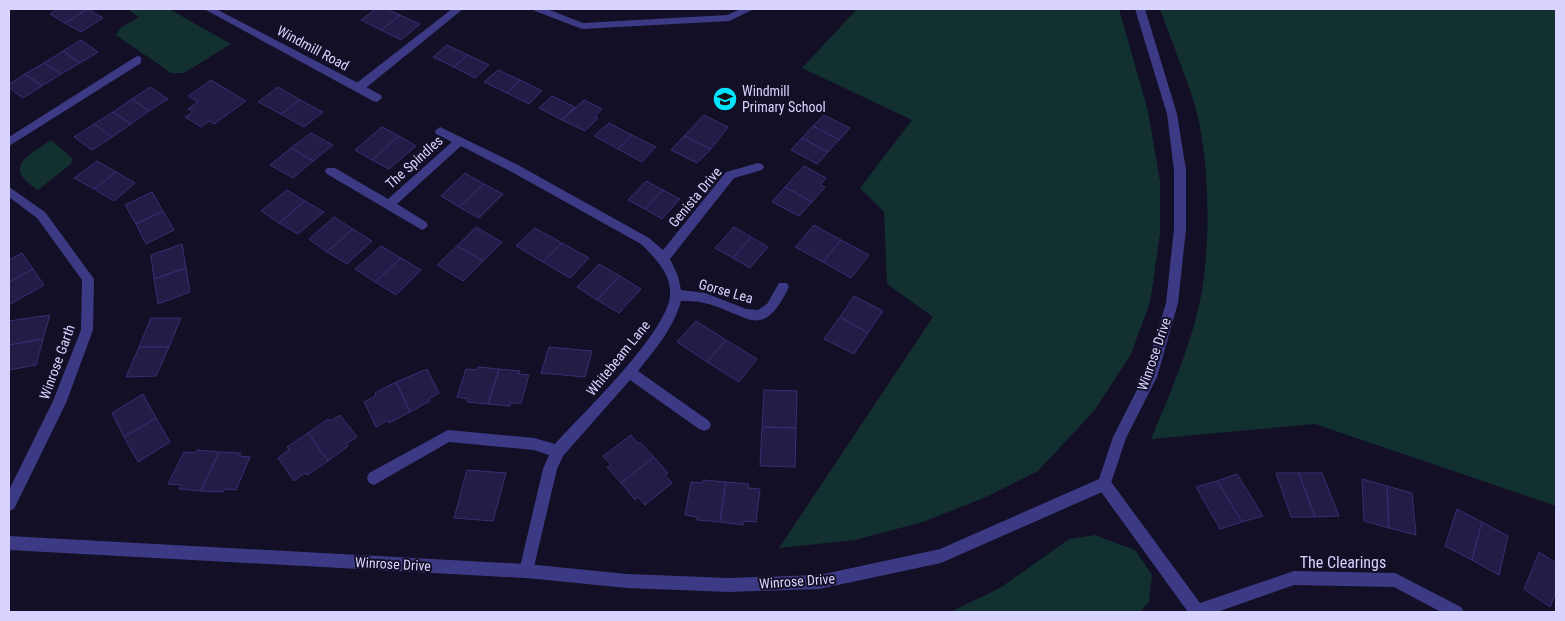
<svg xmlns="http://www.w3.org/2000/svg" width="1565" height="621" font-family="'Roboto Condensed',sans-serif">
  <rect width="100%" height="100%" fill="#130f26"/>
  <g fill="#12302f">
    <polygon points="130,9 169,9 231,44 184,73 171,73 116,35 120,28 139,17 129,10"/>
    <polygon points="857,9 1119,9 1148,111 1160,181 1160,234 1150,303 1130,356 1094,411 1038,471 986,497 923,522 855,540 779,548 933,317 887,284 884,212 860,188 912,120 802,68"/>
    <path d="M 1160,9 L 1556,9 L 1556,506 L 1315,424 L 1151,439 C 1168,398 1186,357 1197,314 C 1212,257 1211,159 1194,102 C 1184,71 1171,40 1160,9 Z"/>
    <path d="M 51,140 L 72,158 L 71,164 L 38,190 C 3,167 26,157 51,140 Z"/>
    <polygon points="1095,535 1135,550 1152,575 1149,602 1140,612 950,612 1000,588 1069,539"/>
  </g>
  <g fill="#241b47" stroke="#3b2d73">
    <polygon points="58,9 88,9 65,23 50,14"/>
    <polygon points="88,9 103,18 81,32 65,23"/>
    <polygon points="376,9 387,9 400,15 381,30 361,20"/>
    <polygon points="400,15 420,24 401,40 381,30"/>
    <polygon points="81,40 98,52 80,63 63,51"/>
    <polygon points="447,45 468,55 454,67 433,57"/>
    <polygon points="63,51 80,63 61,74 44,63"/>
    <polygon points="468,55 489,65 475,78 454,67"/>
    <polygon points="44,63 61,74 42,86 25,74"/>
    <polygon points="498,70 520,80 507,93 484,82"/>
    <polygon points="25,74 42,86 23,98 9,88 9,84"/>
    <polygon points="211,80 246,101 214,124 209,121 201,127 185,117 193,112 188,109 198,102 188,96"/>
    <polygon points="520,80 542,91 529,104 507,93"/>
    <polygon points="150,87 168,99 149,111 132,99"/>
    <polygon points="278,87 300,100 281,114 258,102"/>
    <polygon points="552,96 575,107 562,120 539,108"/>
    <polygon points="132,99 149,111 131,124 113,112"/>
    <polygon points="300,100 323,112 304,127 281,114"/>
    <polygon points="584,100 602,109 595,117 598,118 585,131 562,120"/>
    <polygon points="113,112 131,124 112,137 94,124"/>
    <polygon points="704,115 728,127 711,149 684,136"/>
    <polygon points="824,115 850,128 839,140 813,126"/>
    <polygon points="609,123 632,135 618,149 594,136"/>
    <polygon points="94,124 112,137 92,150 74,137"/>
    <polygon points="813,126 839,140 828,152 802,138"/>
    <polygon points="382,127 399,136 372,160 355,150"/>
    <polygon points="311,133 333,145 313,161 291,148"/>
    <polygon points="632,135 656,147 642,162 618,149"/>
    <polygon points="399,136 416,146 389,169 372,160"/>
    <polygon points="684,136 711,149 697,163 671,150"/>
    <polygon points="802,138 828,152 817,164 791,150"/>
    <polygon points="291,148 313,161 293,178 270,165"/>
    <polygon points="97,161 116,172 94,189 74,178"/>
    <polygon points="804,166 826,178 820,185 825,187 812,202 785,187"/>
    <polygon points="116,172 135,183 114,201 94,189"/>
    <polygon points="465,173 484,184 459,207 441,196"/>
    <polygon points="646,181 663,190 645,209 628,200"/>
    <polygon points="484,184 503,194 479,218 459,207"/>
    <polygon points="785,187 812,202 799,216 772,202"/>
    <polygon points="287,190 305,201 279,223 261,211"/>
    <polygon points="663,190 680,199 662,219 645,209"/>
    <polygon points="152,192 163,211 136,224 125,205"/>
    <polygon points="305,201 324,212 298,234 279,223"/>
    <polygon points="163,211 174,230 146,244 136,224"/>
    <polygon points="334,217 353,229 327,252 309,239"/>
    <polygon points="814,225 841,240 823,262 795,247"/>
    <polygon points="476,227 502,242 483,261 457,246"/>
    <polygon points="734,227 751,237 733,258 715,248"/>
    <polygon points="535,228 562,243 543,262 516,246"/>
    <polygon points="353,229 372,241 347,264 327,252"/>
    <polygon points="751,237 768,247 750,268 733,258"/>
    <polygon points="841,240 869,255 851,278 823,262"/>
    <polygon points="562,243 589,258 570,278 543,262"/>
    <polygon points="182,244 186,268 154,279 151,255"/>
    <polygon points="381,246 401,258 375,282 355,269"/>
    <polygon points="457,246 483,261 463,281 437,265"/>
    <polygon points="22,253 33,269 9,282 9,260"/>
    <polygon points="401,258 421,270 396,295 375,282"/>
    <polygon points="599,264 620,276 597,300 577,287"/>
    <polygon points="186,268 190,292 158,304 154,279"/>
    <polygon points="33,269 44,285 9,305 9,282"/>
    <polygon points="620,276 641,289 619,313 597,300"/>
    <polygon points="854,296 883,311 868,333 840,317"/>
    <polygon points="50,315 43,339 9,345 9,321"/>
    <polygon points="840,317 868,333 854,354 824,339"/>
    <polygon points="151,318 181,318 169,347 139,347"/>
    <polygon points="696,321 726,340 707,362 677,342"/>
    <polygon points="43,339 36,365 9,370 9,345"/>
    <polygon points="726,340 757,359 739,382 707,362"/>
    <polygon points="139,347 169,347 156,376 126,377"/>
    <polygon points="549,347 592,351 585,377 541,373"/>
    <polygon points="478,367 499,369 488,404 467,402 468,399 457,397 466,369 477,370"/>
    <polygon points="427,369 439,393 429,399 430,401 410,412 396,382"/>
    <polygon points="499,369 520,371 519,374 529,375 521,403 510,403 510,406 488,404"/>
    <polygon points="396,382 410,412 389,423 388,420 376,427 364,402 376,396 375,393"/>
    <polygon points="764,390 797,391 796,428 762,427"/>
    <polygon points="143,394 156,418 124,437 112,413"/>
    <polygon points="340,415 357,437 346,444 348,446 328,461 308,433 328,419 330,421"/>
    <polygon points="156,418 170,442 138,462 124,437"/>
    <polygon points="762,427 796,428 795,467 760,466"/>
    <polygon points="308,433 328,461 307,475 305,473 294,481 278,458 289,450 287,447"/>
    <polygon points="631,435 638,444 640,442 654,457 621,483 607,467 611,465 603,456"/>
    <polygon points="197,450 219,452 201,491 179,489 181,485 168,484 184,452 195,453"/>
    <polygon points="219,452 241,453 239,456 250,457 236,490 225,489 223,492 201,491"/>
    <polygon points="654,457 668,473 665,475 672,483 645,505 638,497 635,500 621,483"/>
    <polygon points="467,470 506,473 493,521 454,518"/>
    <polygon points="1276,473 1299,473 1315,517 1291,517"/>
    <polygon points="1299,473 1322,473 1339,516 1315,517"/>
    <polygon points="1237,474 1263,516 1242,522 1217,481"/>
    <polygon points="1362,479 1387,486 1389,528 1364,521"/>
    <polygon points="703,480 726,482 720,522 697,520 697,517 685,515 691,482 703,483"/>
    <polygon points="1217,481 1242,522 1220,529 1196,487"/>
    <polygon points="726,482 749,484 748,488 760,489 756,522 744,521 743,525 720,522"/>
    <polygon points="1387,486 1412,493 1416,535 1389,528"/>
    <polygon points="1457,509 1482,522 1472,560 1445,546"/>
    <polygon points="1482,522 1508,536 1499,575 1472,560"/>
    <polygon points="1539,552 1556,563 1556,592 1550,607 1524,589"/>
  </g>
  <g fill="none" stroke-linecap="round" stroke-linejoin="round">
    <g fill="#3d3a85" fill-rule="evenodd">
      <polygon points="452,9 463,9 362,91 354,91 354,85"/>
      <polygon points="533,9 547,9 583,23 727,15 741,9 754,9 729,21 582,29 535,11"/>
    </g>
    <g fill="#3d3a85" fill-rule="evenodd">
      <polygon points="204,9 216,9 381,95 382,98 377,102 373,101"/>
      <polygon points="137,56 141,57 141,63 9,146 9,137"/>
      <path d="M 440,127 L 518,165 L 649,238 L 663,250 L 726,172 L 758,163 L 762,164 L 764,167 L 762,170 L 734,178 L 670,259 L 678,276 L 681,290 L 705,293 L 746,309 L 758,310 L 767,304 L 779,283 L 787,283 L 789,287 C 761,344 748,313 704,303 C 696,301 688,301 681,301 C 673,329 656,348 638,371 L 709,421 L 711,425 L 709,429 L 704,431 L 699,429 L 630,380 L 563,456 L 557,469 L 533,571 L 531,576 L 526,578 L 521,576 L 519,571 L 543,469 L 549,455 L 534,450 L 449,442 L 374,485 L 369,483 L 367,478 L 369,473 L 448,430 L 534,438 L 555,444 C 583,413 666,334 670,296 C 672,274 655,258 641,244 L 510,171 L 461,146 L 397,204 L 426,222 L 428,225 L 426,228 L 422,230 L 327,174 L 325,171 L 327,168 L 335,168 L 388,199 L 452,142 L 436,134 L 435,131 Z"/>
      <polygon points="9,187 45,212 94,279 93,330 66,403 14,509 9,511 9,490 53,401 81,330 82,280 37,218 9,197"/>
      <polygon points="1104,477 1109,479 1200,603 1294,571 1395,573 1461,607 1464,612 1441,612 1394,587 1294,585 1217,612 1188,612 1099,489 1097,484 1099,479"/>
    </g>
    <polygon fill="#3d3a85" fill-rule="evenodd" points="1135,9 1145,9 1177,114 1186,170 1186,229 1178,303 1157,377 1126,438 1109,489 941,563 819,589 729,592 627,588 526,578 9,550 9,536 526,564 627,574 729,578 819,575 940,549 1099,479 1113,437 1144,376 1166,303 1174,229 1174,170 1167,114"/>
  </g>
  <defs>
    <g id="school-disc" transform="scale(1.25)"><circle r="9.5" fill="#00e5ff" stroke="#130f26"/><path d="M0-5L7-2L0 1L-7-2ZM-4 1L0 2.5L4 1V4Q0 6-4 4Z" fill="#111"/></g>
  </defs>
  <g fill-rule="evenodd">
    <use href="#school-disc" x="725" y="99"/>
  </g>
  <g text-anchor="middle" stroke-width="4" stroke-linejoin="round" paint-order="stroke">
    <g font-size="14" fill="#d9d4ff" stroke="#130f26">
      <text transform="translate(313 48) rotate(28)" y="5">Windmill Road</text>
      <text transform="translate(414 162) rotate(-42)" y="5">The Spindles</text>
      <text transform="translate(695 197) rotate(-50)" y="5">Genista Drive</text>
      <text transform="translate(726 291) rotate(16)" y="5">Gorse Lea</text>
      <text transform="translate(1154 354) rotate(-71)" y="5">Winrose Drive</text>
      <text transform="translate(618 358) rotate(-51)" y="5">Whitebeam Lane</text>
      <text transform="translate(57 362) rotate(-70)" y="5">Winrose Garth</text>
      <text transform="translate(393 564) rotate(3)" y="5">Winrose Drive</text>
      <text transform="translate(797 581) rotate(-4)" y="5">Winrose Drive</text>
    </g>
    <g font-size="14" fill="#d9d4ff" stroke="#130f26" text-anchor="start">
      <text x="742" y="96">Windmill<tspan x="742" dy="16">Primary School</tspan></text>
    </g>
    <g font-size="16" fill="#d9d4ff" stroke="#130f26">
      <text x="1343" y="568">The Clearings</text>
    </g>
  </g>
  <rect width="1565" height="621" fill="none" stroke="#d9d4ff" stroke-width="20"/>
</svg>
